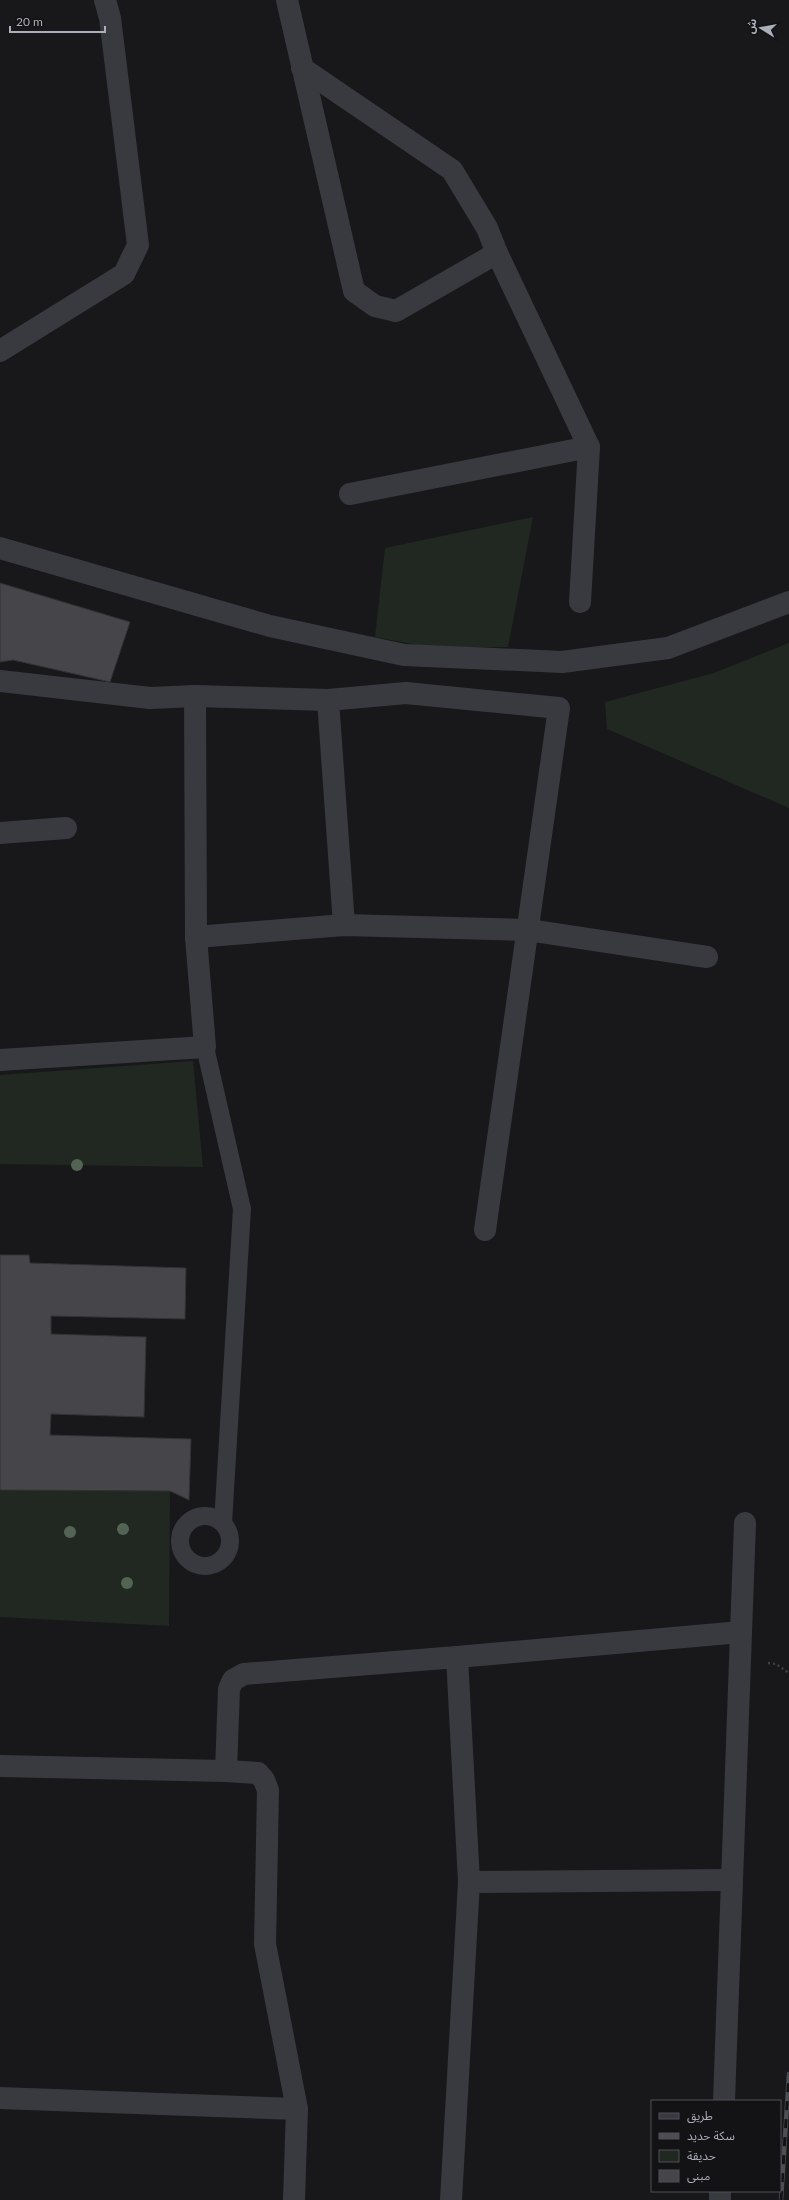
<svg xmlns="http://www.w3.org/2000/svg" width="789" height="2200" font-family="Lato,'Noto Sans Arabic',sans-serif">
  <rect width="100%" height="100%" fill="#18181a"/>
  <g fill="#202821">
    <polygon points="533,517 508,647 433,648 375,637 385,548"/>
    <polygon points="789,643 789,808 607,729 605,702 714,673"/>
    <polygon points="193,1061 203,1167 0,1164 0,1075"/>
    <polygon points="0,1490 170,1491 169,1626 0,1617"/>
  </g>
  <g fill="#45454a" stroke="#323236">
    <polygon points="0,583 130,622 110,682 13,660 0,662"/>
    <polygon points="0,1255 29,1255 30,1263 186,1268 185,1319 51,1316 51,1334 146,1337 144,1417 51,1414 50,1435 191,1439 189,1500 170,1491 0,1490"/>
  </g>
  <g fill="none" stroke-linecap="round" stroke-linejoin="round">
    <polyline stroke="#3f4145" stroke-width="2.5" stroke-dasharray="2 3" stroke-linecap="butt" points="768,1663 776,1664 789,1673"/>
    <g stroke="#393a3f" stroke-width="18">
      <polyline points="205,1047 242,1209 223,1523"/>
      <circle cx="205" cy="1541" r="25"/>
    </g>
    <g stroke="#393a3f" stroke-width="22">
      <polyline points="287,0 354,291 375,306 396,311 497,253"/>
      <polyline points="302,68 452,170 487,228 497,253 589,447 580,602"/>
      <polyline points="0,351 124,274 138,245 110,18 105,0"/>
      <polyline points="350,494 589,447"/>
      <polyline points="0,548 270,626 404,655 562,662 668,648 789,602"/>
      <polyline points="0,681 150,698 195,696 328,700 406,693 559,708 485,1230"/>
      <polyline points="328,700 344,925"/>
      <polyline points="0,833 66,828"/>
      <polyline points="196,937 344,925 528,930 707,957"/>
      <polyline points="0,1060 205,1047 196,937 195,696"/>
      <polyline points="0,1766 226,1771 258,1773 264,1780 268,1790 265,1944 297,2109"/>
      <polyline points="226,1771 229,1689 233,1680 244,1674 457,1657"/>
      <polyline points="469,1882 457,1657 741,1632"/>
      <polyline points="0,2098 297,2109 294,2200"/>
      <polyline points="724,2101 745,1523"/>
      <polyline points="451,2200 469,1882 732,1880"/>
      <polyline points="720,2200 720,2191"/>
    </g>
    <g stroke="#4c4e53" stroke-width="4.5">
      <polyline id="rail" points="781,2200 789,2074"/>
    </g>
    <use href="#rail" stroke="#131315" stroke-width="3" stroke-dasharray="9" stroke-linecap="butt"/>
  </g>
  <g fill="#536455">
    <circle cx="77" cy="1165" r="6"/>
    <circle cx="123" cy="1529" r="6"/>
    <circle cx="70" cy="1532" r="6"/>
    <circle cx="127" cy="1583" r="6"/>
  </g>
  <rect x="651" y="2100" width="130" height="92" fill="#131315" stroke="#505157"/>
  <rect x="659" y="2113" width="20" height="6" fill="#393a3f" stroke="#505157"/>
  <text x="687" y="2120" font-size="12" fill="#abafb9">طريق</text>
  <rect x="659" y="2133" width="20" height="6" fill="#4c4e53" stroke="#505157"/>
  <text x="687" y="2140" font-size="12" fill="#abafb9">سكة حديد</text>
  <rect x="659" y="2150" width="20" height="12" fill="#202821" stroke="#505157"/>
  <text x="687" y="2160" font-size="12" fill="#abafb9">حديقة</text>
  <rect x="659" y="2170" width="20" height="12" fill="#45454a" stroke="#505157"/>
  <text x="687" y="2180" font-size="12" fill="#abafb9">مبنى</text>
  <g transform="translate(761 28) rotate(281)" stroke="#131315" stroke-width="3" paint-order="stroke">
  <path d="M0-3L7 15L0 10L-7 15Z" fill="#abafb9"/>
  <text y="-6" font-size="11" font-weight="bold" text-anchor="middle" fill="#abafb9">ش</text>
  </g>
  <path d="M10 26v6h95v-6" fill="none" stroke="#abafb9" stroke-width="2"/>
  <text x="16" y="26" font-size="12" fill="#abafb9" stroke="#131315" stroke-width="3" paint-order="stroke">20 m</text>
</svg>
